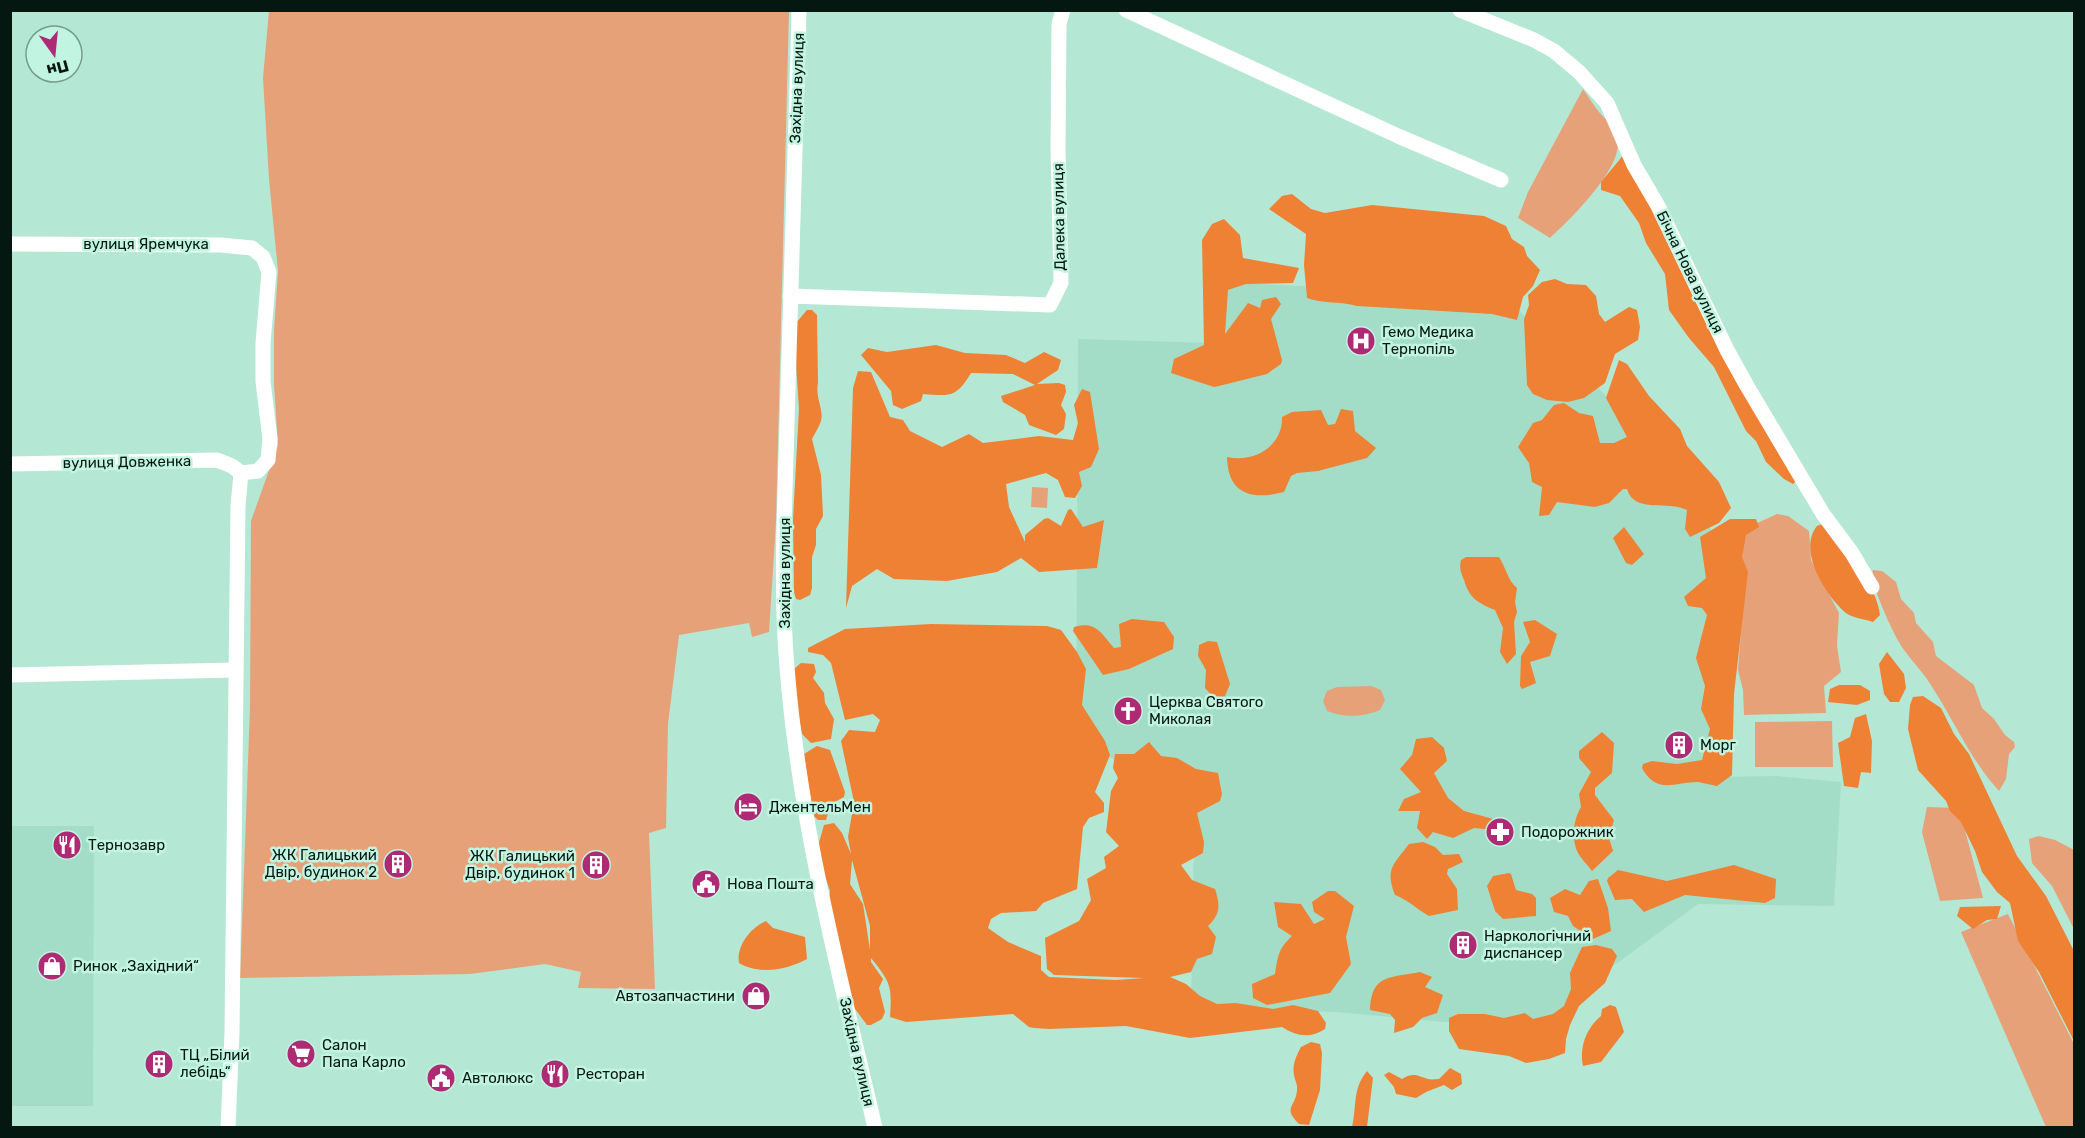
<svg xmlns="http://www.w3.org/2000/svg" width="2085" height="1138" font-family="Rubik,sans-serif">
  <rect width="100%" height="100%" fill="#b5e7d5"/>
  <g fill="#a3ddc8">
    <polygon points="1219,282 1504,296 1649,438 1708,515 1721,583 1714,777 1776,776 1841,782 1834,906 1698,904 1590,983 1567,1022 1444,1022 1336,1012 1191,1008 1195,782 1076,748 1078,339 1213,343"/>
    <polygon points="11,826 94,826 93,1106 11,1106"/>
  </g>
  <g fill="#e6a178">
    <polygon points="269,11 789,11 776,522 769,632 752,637 749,623 679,635 668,724 666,828 649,833 655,989 578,988 581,972 545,964 470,974 240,978 250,708 251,521 278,445 274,385 274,331 278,271 269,179 263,78"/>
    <path d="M 1583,89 C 1588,96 1593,105 1599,112 C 1606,120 1613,126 1617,138 C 1626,165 1569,221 1550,238 L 1518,218 L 1528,192 Z"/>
    <polygon points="1032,487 1048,488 1047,508 1031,507"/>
    <polygon points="1777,514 1788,516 1809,531 1811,560 1839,613 1837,646 1841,672 1824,686 1826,713 1744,715 1743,690 1738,670 1742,620 1741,540 1753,525"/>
    <path d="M 1873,570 L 1882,571 L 1896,582 L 1901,599 L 1914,613 L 1916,623 L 1933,642 L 1936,656 L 1974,685 L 1982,708 L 1994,719 L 2005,735 L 2014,742 L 2015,747 L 2009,754 L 2006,779 L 1999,791 C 1969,758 1952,716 1927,679 C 1920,669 1911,660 1904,650 C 1895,638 1869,583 1873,570 Z"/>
    <path d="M 1371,686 L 1381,690 L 1385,700 L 1380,710 C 1364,717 1343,718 1327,711 L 1323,701 L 1327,691 L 1337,687 Z"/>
    <polygon points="1832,721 1833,767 1755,767 1755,722"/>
    <polygon points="1927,807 1959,808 1983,898 1940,901 1922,832"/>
    <polygon points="2039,836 2055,840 2074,850 2074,929 2052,886 2032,863 2029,839"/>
    <polygon points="2008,914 2074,1044 2074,1127 2046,1127 1961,932"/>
  </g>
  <g fill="#ef8135" fill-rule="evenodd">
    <polygon points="1625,153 1798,479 1793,484 1784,479 1766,462 1756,441 1746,431 1714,367 1689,338 1669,310 1665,274 1646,243 1639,223 1620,196 1601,190 1601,182"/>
    <path d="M 1292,194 L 1311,209 L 1325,213 L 1372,205 L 1484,216 L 1506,226 L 1512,239 L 1524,247 L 1527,256 L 1540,270 L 1533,286 L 1523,297 L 1517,320 L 1492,314 L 1357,306 C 1340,301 1322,304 1307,298 L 1304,265 L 1306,234 L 1269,209 L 1282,196 Z"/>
    <polygon points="1224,219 1240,235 1243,258 1299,268 1293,283 1246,284 1228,290 1225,334 1248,303 1260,308 1262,300 1276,297 1281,304 1271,319 1282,360 1281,364 1267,374 1219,386 1214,387 1171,373 1174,359 1204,345 1202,240 1212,224"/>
    <polygon points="1555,279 1567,284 1586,285 1596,296 1599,314 1605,322 1629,307 1637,310 1640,327 1638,340 1615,354 1605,383 1584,398 1568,402 1547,400 1533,394 1527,385 1524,319 1529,305 1528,295 1542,282"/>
    <path d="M 807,310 L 812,310 L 817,315 L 818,383 C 815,397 824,410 821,421 C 819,427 815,433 812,439 L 821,475 L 823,516 L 816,529 L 816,545 L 812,557 L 812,588 L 810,595 L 800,600 L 796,599 L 794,592 L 793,519 L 799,409 L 794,333 L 796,323 Z"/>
    <path d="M 936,345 L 965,353 L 1006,355 L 1025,363 L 1044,352 L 1061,360 L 1058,370 L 1037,384 L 1059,383 L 1065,385 L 1066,392 L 1061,405 L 1066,414 L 1064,429 L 1056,435 L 1029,425 L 1025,415 L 1003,402 L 1001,396 L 1035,385 L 1013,374 L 971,373 C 956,398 950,396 923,394 L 921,401 L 902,409 L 893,405 L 891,391 L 861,355 L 868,348 L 887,352 Z"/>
    <path d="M 1619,360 L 1627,364 L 1649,396 L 1680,429 L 1687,446 L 1719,482 L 1731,508 L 1719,523 L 1690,537 L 1685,529 L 1687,510 C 1668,500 1634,514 1627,489 L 1623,489 L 1609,503 L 1595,507 L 1557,502 L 1549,515 L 1539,516 L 1542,487 L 1532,482 L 1529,463 L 1518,447 L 1533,423 L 1542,420 L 1554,405 L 1564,403 L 1579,413 L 1593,416 L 1600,443 L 1614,443 L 1627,437 L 1606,398 Z"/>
    <polygon points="858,371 871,372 890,417 903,420 910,431 942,447 969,434 983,443 1039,436 1073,440 1078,423 1074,405 1082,389 1090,392 1099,449 1091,467 1079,472 1082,486 1075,498 1065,497 1058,480 1046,473 1006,484 1009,507 1025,542 1025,535 1044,519 1048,518 1061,526 1068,510 1071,509 1083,527 1104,520 1097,568 1039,572 1021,558 997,572 947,581 894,579 877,569 852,586 846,608 853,388"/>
    <path d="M 1341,409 L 1353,411 L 1355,431 L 1376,448 L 1367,458 L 1318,471 L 1297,473 L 1291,476 L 1284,492 C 1252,500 1228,495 1227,457 C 1254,463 1283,446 1282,417 L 1292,412 L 1321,410 L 1328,425 L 1335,424 Z"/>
    <path d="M 1730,519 L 1756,519 L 1759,527 L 1746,535 L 1742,557 L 1748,572 L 1734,694 L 1732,775 L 1717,786 C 1711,785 1704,783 1698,782 C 1674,782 1657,795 1642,768 L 1643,764 L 1652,761 L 1677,764 L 1702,760 L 1710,729 L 1701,709 L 1705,686 L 1696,658 L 1707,615 L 1702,608 L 1688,606 L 1684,597 L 1706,578 L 1700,537 Z"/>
    <path d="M 1825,523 C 1843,548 1877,584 1880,615 L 1873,622 C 1865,619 1852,618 1846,613 C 1826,596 1797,550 1817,526 Z"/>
    <polygon points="1624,527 1644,554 1632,565 1626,563 1613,538"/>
    <path d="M 1466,557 L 1499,557 C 1506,568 1508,581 1517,588 L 1515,602 L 1517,612 L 1514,622 L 1516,654 L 1507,664 L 1500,652 L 1503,628 L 1495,610 C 1478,603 1469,598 1464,580 C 1461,573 1459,568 1461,560 Z"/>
    <path d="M 1132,619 L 1164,622 L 1174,637 L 1173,649 L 1129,669 L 1103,675 L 1073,631 L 1074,627 C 1096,621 1100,632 1114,648 L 1121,647 L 1119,624 Z"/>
    <polygon points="1535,620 1557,634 1550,656 1530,662 1536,683 1522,689 1520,686 1521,656 1530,642 1523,622"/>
    <path d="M 931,624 L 1047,626 L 1061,630 L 1077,652 L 1086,669 L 1082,705 L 1105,741 L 1110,755 L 1095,792 L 1104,803 L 1104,812 L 1089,818 L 1083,827 L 1077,889 L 1043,903 L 1036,911 L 1001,913 L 991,919 L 988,928 L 1008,942 L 1041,956 L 1041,970 L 1049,977 L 1116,980 L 1144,978 L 1054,975 L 1047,969 L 1045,938 L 1079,921 L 1091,900 L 1087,879 L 1106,868 L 1104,857 L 1119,846 L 1106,832 L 1111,791 L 1118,778 L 1113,768 L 1115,754 L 1134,754 L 1149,742 L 1161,756 L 1177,758 L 1196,769 L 1218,773 L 1222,794 L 1220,801 L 1197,813 L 1204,842 L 1203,853 L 1181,865 L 1192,880 L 1215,889 C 1220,904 1221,914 1208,926 L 1216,937 L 1212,954 L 1197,959 L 1191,972 L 1170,977 L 1186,984 L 1200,996 L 1217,1004 L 1236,1003 L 1273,1009 L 1293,1005 L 1318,1011 L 1326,1023 L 1325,1029 C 1310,1039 1296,1036 1282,1027 L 1190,1038 L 1126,1026 L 1049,1029 L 1034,1028 L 1029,1027 L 1013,1014 L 906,1022 L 890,1017 C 892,986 891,983 871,958 L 871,962 L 883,979 L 879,988 L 885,1012 L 882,1019 L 871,1025 L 867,1025 L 844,994 L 827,917 L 830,891 L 819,859 L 818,846 L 824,825 L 834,823 L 842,833 L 851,854 L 848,837 L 854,802 L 841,741 L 849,730 L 875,732 L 880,720 L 873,714 L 845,720 L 831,663 L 823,655 L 808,652 L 808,648 L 845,629 ZM 852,860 L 870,926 L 870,950 L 863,904 L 850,884 Z"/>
    <polygon points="1208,641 1217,642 1230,684 1225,696 1214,698 1205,688 1206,670 1198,656 1199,645"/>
    <polygon points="1887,652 1904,674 1906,688 1899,702 1890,702 1884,694 1879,664"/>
    <polygon points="801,663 814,664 816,672 813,678 824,693 825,703 834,719 831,739 811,743 802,734 793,684 794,669"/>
    <polygon points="1839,685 1860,685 1870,691 1870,700 1857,705 1828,702 1830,689"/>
    <polygon points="1923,696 1941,708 1954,734 1969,754 2017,856 2046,896 2074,951 2074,1041 2039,972 2018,941 2010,903 1997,892 1982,872 1975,851 1961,822 1950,811 1946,801 1918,770 1908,729 1910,705 1913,697"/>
    <polygon points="1866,714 1872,741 1871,773 1861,772 1858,788 1844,786 1838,743 1850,737 1855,718"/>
    <path d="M 1602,732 L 1614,743 L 1612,773 L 1595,788 L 1595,795 L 1614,820 L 1609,838 L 1613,851 L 1592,871 C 1588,865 1580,858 1577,851 C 1571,836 1574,819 1581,807 L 1579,794 L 1591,772 L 1579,758 L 1579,751 Z"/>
    <polygon points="1432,737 1444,748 1447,761 1434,773 1448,798 1464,811 1497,820 1494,830 1474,828 1453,838 1433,832 1427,839 1417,828 1420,811 1398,811 1404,799 1421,792 1400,769 1412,755 1416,739"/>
    <polygon points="817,746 830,750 845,792 844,797 831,804 826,820 818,820 813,815 804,754"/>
    <path d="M 1423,842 L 1435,847 L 1443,855 L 1459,854 L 1463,862 L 1448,869 L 1447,874 L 1457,889 L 1458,910 L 1429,916 C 1415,908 1410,901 1395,895 C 1385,869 1393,865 1409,844 Z"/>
    <polygon points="1734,865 1776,879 1775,898 1765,903 1685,895 1644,912 1632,899 1615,900 1607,881 1608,878 1618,870 1667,881"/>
    <polygon points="1509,873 1511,874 1516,890 1532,894 1536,898 1536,916 1503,919 1495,911 1487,886 1493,876"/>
    <polygon points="1598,879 1608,908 1611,931 1593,939 1573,926 1568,916 1554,912 1550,898 1565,889 1580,895 1589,881"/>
    <path d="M 1328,891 L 1335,891 L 1354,906 L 1346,937 L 1351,964 L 1330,993 L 1267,1005 L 1253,998 L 1252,984 L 1275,974 C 1278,956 1278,949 1292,936 L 1278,927 L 1274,902 L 1301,904 L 1314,924 L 1325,919 L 1314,912 L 1312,902 Z"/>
    <polygon points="2001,906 1997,919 1987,920 1973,929 1957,916 1960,907"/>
    <path d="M 766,921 L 773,928 L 805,937 L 807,959 C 787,970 759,975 739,963 C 736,946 751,927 766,921 Z"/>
    <polygon points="1596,945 1612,949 1617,956 1605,983 1579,1006 1570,1025 1566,1039 1565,1053 1549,1059 1526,1063 1509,1056 1459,1049 1449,1031 1449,1018 1458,1014 1485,1014 1504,1018 1525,1013 1533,1019 1553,1014 1564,1006 1571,989 1570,973 1582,947"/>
    <path d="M 1420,972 L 1432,977 L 1425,987 L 1443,995 L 1437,1013 L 1422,1018 L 1413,1027 L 1394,1033 L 1395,1020 L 1390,1014 L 1370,1010 C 1371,973 1392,978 1420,972 Z"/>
    <path d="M 1610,1005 L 1616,1007 L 1624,1032 L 1601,1062 L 1583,1066 C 1579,1048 1586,1028 1601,1016 L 1602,1009 Z"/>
    <path d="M 1311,1042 L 1320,1044 L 1322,1053 L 1320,1090 L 1309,1125 L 1299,1124 C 1282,1107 1296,1107 1297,1090 C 1298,1085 1295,1081 1294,1075 C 1292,1064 1296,1057 1301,1047 Z"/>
    <path d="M 1450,1068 L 1461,1074 L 1462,1084 L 1452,1090 L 1444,1085 L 1426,1092 L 1416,1098 L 1396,1094 L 1394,1087 L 1384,1075 L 1389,1072 L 1402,1079 C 1414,1072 1417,1076 1428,1079 C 1432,1080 1436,1079 1439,1079 Z"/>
    <path d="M 1367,1071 L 1373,1078 L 1367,1127 L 1352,1127 C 1357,1107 1352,1089 1367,1071 Z"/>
  </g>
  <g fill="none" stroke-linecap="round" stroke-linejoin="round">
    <g stroke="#fff" stroke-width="15">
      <path d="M 799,10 C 796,148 790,286 787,423 C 785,504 780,586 787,667 C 799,823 840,975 875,1128"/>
      <polyline points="1126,10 1398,136 1501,180"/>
      <polyline points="1460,10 1534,40 1554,51 1579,72 1607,103 1634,165 1658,206 1727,350 1747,386 1823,514 1852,553 1872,587"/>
      <polyline points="10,244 221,245 252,248 263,257 269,272 263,343 263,381 270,439 268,460 258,471 241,473 238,506 232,1033 228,1128"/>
      <polyline points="790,296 1050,305 1061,283 1058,149 1059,24 1063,10"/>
      <polyline points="10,464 217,460 232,466 241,473"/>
      <polyline points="10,675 235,670"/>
    </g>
  </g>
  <defs>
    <g id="hospital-disc" transform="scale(1.5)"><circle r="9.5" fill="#ae2a74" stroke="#c2f4e2"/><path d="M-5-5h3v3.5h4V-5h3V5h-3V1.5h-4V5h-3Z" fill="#fff"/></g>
    <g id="church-disc" transform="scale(1.5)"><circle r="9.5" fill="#ae2a74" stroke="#c2f4e2"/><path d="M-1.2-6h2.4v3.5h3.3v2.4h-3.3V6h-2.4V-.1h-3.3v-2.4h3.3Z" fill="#fff"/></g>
    <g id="building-disc" transform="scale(1.5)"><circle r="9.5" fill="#ae2a74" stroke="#c2f4e2"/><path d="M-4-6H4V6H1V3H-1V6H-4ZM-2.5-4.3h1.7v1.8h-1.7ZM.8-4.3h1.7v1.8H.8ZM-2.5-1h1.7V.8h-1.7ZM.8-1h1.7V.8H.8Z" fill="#fff"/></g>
    <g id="hotel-disc" transform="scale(1.5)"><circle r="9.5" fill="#ae2a74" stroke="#c2f4e2"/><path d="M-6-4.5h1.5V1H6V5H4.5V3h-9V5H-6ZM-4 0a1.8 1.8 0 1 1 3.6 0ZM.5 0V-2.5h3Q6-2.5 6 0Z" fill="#fff"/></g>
    <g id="pharmacy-disc" transform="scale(1.5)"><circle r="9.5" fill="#ae2a74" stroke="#c2f4e2"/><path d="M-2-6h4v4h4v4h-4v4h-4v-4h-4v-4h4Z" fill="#fff"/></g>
    <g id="restaurant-disc" transform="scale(1.5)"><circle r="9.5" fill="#ae2a74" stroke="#c2f4e2"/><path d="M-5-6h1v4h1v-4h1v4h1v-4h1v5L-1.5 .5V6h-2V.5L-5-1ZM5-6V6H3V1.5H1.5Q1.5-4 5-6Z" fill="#fff"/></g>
    <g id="civic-disc" transform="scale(1.5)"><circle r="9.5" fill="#ae2a74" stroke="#c2f4e2"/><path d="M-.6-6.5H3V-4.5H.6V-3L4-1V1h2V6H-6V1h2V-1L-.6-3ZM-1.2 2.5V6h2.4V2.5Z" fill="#fff"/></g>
    <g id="shop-disc" transform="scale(1.5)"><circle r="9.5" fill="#ae2a74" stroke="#c2f4e2"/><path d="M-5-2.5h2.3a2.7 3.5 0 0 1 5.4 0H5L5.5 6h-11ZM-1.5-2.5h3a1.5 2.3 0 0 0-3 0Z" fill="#fff"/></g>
    <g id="supermarket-disc" transform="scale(1.5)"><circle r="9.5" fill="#ae2a74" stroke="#c2f4e2"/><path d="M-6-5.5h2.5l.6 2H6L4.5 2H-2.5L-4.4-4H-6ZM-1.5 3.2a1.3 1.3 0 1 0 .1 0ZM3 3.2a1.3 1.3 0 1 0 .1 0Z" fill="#fff"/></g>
  </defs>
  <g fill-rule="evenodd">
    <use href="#hospital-disc" x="1361" y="341"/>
    <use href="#church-disc" x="1128" y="711"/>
    <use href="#building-disc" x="1679" y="745"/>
    <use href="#hotel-disc" x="748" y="807"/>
    <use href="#pharmacy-disc" x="1500" y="832"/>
    <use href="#restaurant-disc" x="67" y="845"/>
    <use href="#building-disc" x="398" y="864"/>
    <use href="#building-disc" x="596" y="865"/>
    <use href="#civic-disc" x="706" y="884"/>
    <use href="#building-disc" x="1463" y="945"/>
    <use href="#shop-disc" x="52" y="966"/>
    <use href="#shop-disc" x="756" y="996"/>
    <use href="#supermarket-disc" x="301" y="1054"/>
    <use href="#building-disc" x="159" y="1064"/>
    <use href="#restaurant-disc" x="555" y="1074"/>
    <use href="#civic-disc" x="441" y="1078"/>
  </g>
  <g text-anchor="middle" stroke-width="5" stroke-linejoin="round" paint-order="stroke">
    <g font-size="15" fill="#041711" stroke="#c2f4e2">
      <text transform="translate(797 88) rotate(-88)" y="5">Західна вулиця</text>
      <text transform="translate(1059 217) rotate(-91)" y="5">Далека вулиця</text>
      <text x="146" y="249">вулиця Яремчука</text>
      <text transform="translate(1690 272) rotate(64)" y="5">Бічна Нова вулиця</text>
      <text transform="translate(127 462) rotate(-1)" y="5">вулиця Довженка</text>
      <text transform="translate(785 573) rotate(-90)" y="5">Західна вулиця</text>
      <text transform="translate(857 1052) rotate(77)" y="5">Західна вулиця</text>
    </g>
    <g font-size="15" fill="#041711" stroke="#c2f4e2" text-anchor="start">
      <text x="1382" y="337">Гемо Медика<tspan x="1382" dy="17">Тернопіль</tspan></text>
      <text x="1149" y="707">Церква Святого<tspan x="1149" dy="17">Миколая</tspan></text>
      <text x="1700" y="750">Морг</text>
      <text x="769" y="812">ДжентельМен</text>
      <text x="1521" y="837">Подорожник</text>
      <text x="88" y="850">Тернозавр</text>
      <text x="377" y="860" text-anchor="end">ЖК Галицький<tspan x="377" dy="17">Двір, будинок 2</tspan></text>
      <text x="575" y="861" text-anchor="end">ЖК Галицький<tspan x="575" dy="17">Двір, будинок 1</tspan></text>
      <text x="727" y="889">Нова Пошта</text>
      <text x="1484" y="941">Наркологічний<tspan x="1484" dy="17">диспансер</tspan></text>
      <text x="73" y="971">Ринок „Західний“</text>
      <text x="735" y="1001" text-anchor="end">Автозапчастини</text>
      <text x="322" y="1050">Салон<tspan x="322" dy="17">Папа Карло</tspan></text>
      <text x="180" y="1060">ТЦ „Білий<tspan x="180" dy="17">лебідь“</tspan></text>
      <text x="576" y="1079">Ресторан</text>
      <text x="462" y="1083">Автолюкс</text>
    </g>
  </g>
  <rect width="2085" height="1138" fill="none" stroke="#041711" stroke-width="24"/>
  <g transform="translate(54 54) rotate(165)"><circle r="28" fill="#c2f4e2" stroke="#769c8e" stroke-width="1.5"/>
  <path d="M0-4.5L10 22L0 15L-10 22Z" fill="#ae2a74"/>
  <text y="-9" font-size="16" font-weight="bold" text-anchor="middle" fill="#041711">Пн</text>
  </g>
</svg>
